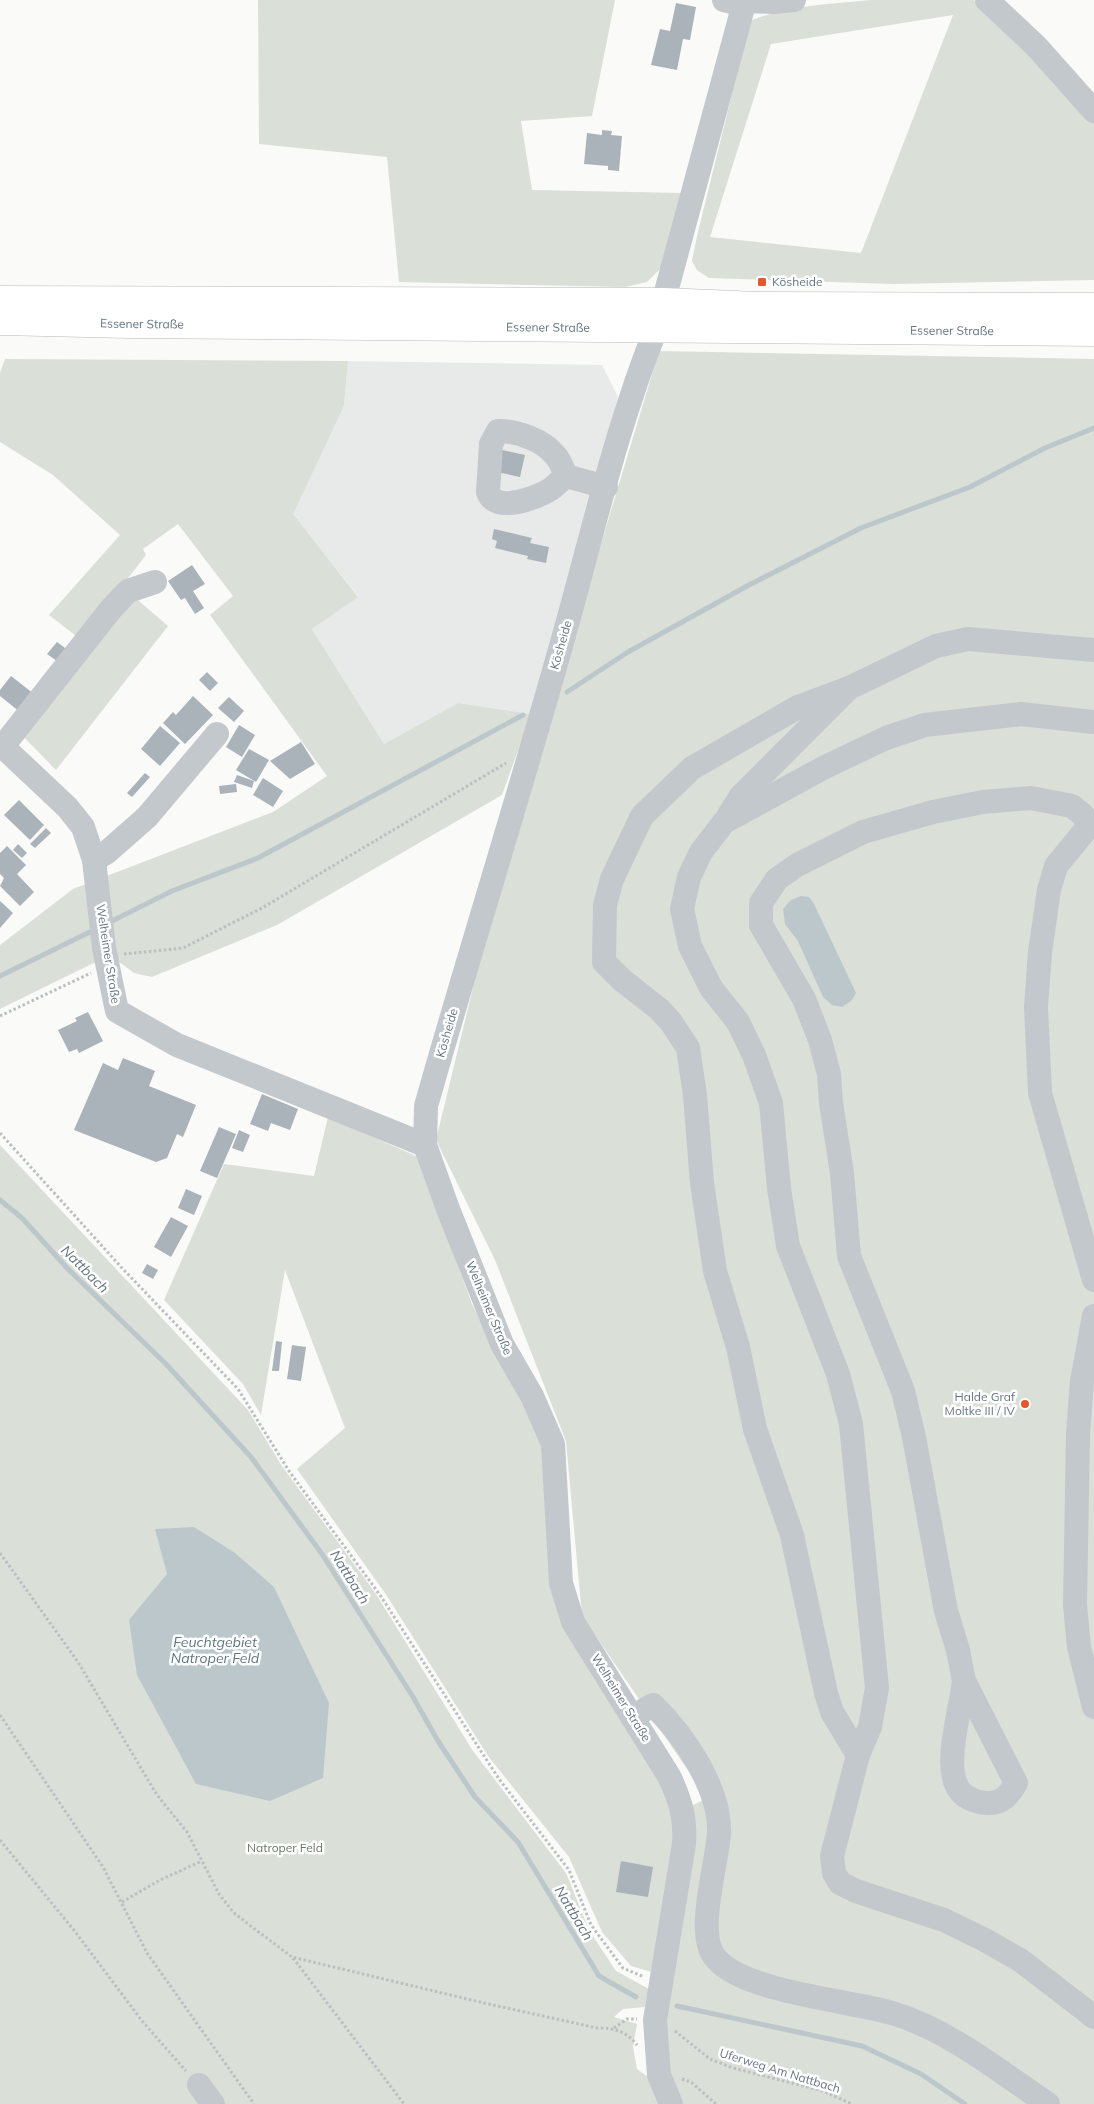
<svg xmlns="http://www.w3.org/2000/svg" width="1094" height="2104" font-family="Mulish,sans-serif">
  <rect width="100%" height="100%" fill="#fafaf8"/>
  <polygon fill="#e8e9e9" points="348,361 602,365 618,397 531,714 458,703 384,744 312,629 358,596 292,514 344,406"/>
  <g fill="#dadfd7" fill-rule="evenodd">
    <polygon points="258,0 615,0 592,116 521,121 532,190 681,193 661,268 647,282 625,287 399,282 387,157 259,144"/>
    <path d="M 871,0 L 973,0 L 989,9 L 1050,73 L 1094,123 L 1094,280 L 894,284 L 709,278 L 697,270 L 692,261 L 697,236 L 750,21 C 788,5 830,4 871,0 ZM 953,15 L 861,253 L 710,237 L 771,44 Z"/>
    <polygon points="659,351 1094,359 1094,2104 678,2104 664,2048 689,1807 707,1798 582,1616 566,1441 495,1260 436,1140 478,967 549,717"/>
    <polygon points="5,359 348,361 344,406 293,514 358,597 312,629 384,744 458,703 531,714 502,795 277,925 152,977 134,973 110,955 0,1009 0,945 73,889 273,812 327,776 210,615 233,596 178,524 143,549 146,555 115,595 132,595 168,626 56,770 13,726 80,639 49,615 120,535 53,475 0,442 0,373"/>
    <polygon points="328,1117 418,1157 472,1304 546,1450 550,1558 660,1772 676,1820 655,1973 631,1966 602,1932 569,1857 488,1756 387,1596 297,1469 345,1428 285,1270 261,1415 243,1384 164,1300 224,1164 314,1176"/>
    <polygon points="0,1145 248,1410 282,1466 376,1594 473,1751 566,1873 589,1930 616,1971 649,1989 645,2007 623,2009 614,2017 637,2024 633,2047 637,2069 655,2082 665,2104 0,2104"/>
  </g>
  <g fill="#bbc7cb">
    <polygon points="801,896 809,897 814,904 856,993 851,1001 842,1007 832,1005 823,997 798,941 785,924 783,909 791,900"/>
    <polygon points="194,1527 235,1553 274,1587 329,1703 323,1778 270,1801 196,1784 137,1675 129,1620 167,1574 155,1529"/>
  </g>
  <g fill="none" stroke-linecap="round" stroke-linejoin="round">
    <g stroke="#bbc7cb" stroke-width="5">
      <polyline points="567,692 628,652 749,585 861,528 970,487 1045,448 1094,428"/>
      <polyline points="108,923 172,891 258,858 523,715"/>
      <polyline points="0,976 96,929"/>
      <polyline points="0,1200 22,1218 67,1268 165,1363 251,1457 322,1554 413,1697 438,1741 475,1797 518,1842 599,1976 636,1997"/>
      <polyline points="677,2006 862,2046 921,2074 965,2104"/>
    </g>
  </g>
  <g fill="#aab3b9">
    <polygon points="676,3 696,7 690,40 683,39 677,70 651,65 660,29 670,31"/>
    <polygon points="602,130 612,131 611,135 622,136 619,171 608,170 608,166 584,164 587,133 602,135"/>
    <polygon points="502,450 525,455 520,477 497,472"/>
    <polygon points="494,529 532,538 530,543 549,547 546,563 527,559 528,556 495,548 497,541 492,539"/>
    <polygon points="192,565 205,584 193,591 204,608 195,614 185,598 181,600 168,581"/>
    <polygon points="57,642 69,651 60,663 47,654"/>
    <polygon points="207,672 218,683 210,691 199,680"/>
    <polygon points="11,676 34,694 20,712 0,696 0,690"/>
    <polygon points="193,696 213,715 185,744 163,723 173,712 176,715"/>
    <polygon points="229,697 244,711 234,722 218,708"/>
    <polygon points="239,725 255,735 242,757 226,747"/>
    <polygon points="160,726 180,743 160,766 141,749"/>
    <polygon points="301,742 315,764 290,779 270,761"/>
    <polygon points="249,749 269,760 256,782 236,770"/>
    <polygon points="145,773 150,777 132,797 127,793"/>
    <polygon points="237,775 254,781 252,788 234,782"/>
    <polygon points="263,778 283,791 273,807 253,795"/>
    <polygon points="236,784 237,792 220,794 219,786"/>
    <polygon points="19,800 44,825 30,840 4,815"/>
    <polygon points="46,828 51,833 35,848 30,844"/>
    <polygon points="18,844 27,853 22,858 13,850"/>
    <polygon points="7,846 26,865 17,874 34,892 20,906 0,886 4,878 0,874 0,853"/>
    <polygon points="0,901 13,913 0,928"/>
    <polygon points="88,1012 103,1041 79,1053 77,1049 69,1052 58,1030 77,1021 75,1018"/>
    <polygon points="123,1058 155,1071 149,1086 196,1105 183,1137 177,1134 167,1158 156,1162 74,1130 103,1063 118,1070"/>
    <polygon points="262,1094 298,1109 290,1130 271,1123 268,1131 250,1124"/>
    <polygon points="219,1127 236,1134 217,1178 200,1171"/>
    <polygon points="239,1130 250,1135 243,1152 232,1148"/>
    <polygon points="186,1189 202,1196 194,1215 178,1208"/>
    <polygon points="171,1217 188,1226 171,1257 154,1247"/>
    <polygon points="147,1264 158,1270 153,1279 142,1273"/>
    <polygon points="276,1341 282,1342 279,1371 272,1371"/>
    <polygon points="292,1345 306,1347 301,1381 287,1379"/>
    <polygon points="621,1861 653,1867 648,1897 616,1892"/>
  </g>
  <g fill="none" stroke-linecap="round" stroke-linejoin="round">
    <g stroke="#b5babe" stroke-width="29">
      <g id="major">
        <polyline points="0,300 663,302 759,306 1094,307"/>
        <path id="s1" d="M 0,321 L 128,324 L 1094,332"/>
      </g>
    </g>
    <g stroke="#bbbfc2" stroke-width="3" stroke-dasharray="2.5 2.5" stroke-linecap="butt">
      <polyline points="124,954 183,948 262,908 506,763"/>
      <polyline points="0,1016 91,973"/>
      <polyline points="0,1133 122,1268 238,1389 289,1471 380,1595 499,1779 569,1870 591,1925 623,1968 644,1977"/>
      <path d="M 0,1553 L 78,1662 L 157,1795 L 187,1832 L 219,1894 L 233,1912 L 252,1927 L 292,1957 L 484,2003 L 597,2028 C 614,2028 626,2031 637,2045"/>
      <polyline points="0,1715 103,1867 147,1953 254,2104"/>
      <polyline points="0,1840 73,1929 142,2021 186,2071"/>
      <polyline points="122,1902 160,1880 202,1861"/>
      <polyline points="293,1958 404,2104"/>
      <polyline points="614,2028 627,2019 637,2019"/>
      <polyline points="675,2031 710,2059 733,2068 823,2091 852,2104"/>
      <polyline points="682,2079 691,2082 716,2104"/>
    </g>
    <g stroke="#c3c8cc" stroke-width="24">
      <polyline points="724,0 744,5"/>
      <polyline points="987,0 1036,46 1094,111"/>
      <polyline points="745,1 773,2 794,0"/>
      <path d="M 566,476 C 561,480 556,485 551,489 C 537,498 495,514 488,492 L 491,444 L 498,431 C 517,431 543,440 555,455 C 560,460 563,469 566,476 L 606,487"/>
      <polyline points="849,688 798,707 692,768 642,816 612,879 605,905 604,962 622,980 659,1009 671,1022 688,1048 695,1095 702,1183 715,1271 738,1347 755,1429 792,1535 826,1693 832,1712 858,1755"/>
      <polyline points="1094,722 1021,714 925,725 886,738 825,767 724,822 701,852 689,877 682,909 690,946 711,988 738,1022 754,1055 771,1103 779,1188 788,1246 838,1374 851,1424 877,1688 870,1727 858,1755 832,1856 834,1873 840,1883 856,1891 944,1920 983,1939 1020,1960 1094,2017"/>
      <polyline points="0,744 67,807 83,827 94,860 104,948 117,1011 177,1045 425,1145"/>
      <polyline points="3,746 111,609 128,591 155,582"/>
      <polyline points="729,815 741,796 849,688 936,646 968,639 1094,650"/>
      <polyline points="94,860 106,853 147,817 217,734"/>
      <polyline points="1094,1316 1082,1381 1078,1434 1075,1605 1079,1647 1094,1707"/>
      <path d="M 964,1681 C 961,1708 945,1760 956,1784 C 961,1797 974,1802 987,1803 C 1002,1804 1009,1795 1016,1783 L 964,1681 L 958,1650 L 946,1611 L 914,1437 L 903,1391 L 849,1256 L 842,1173 L 831,1103 L 829,1074 L 820,1040 L 804,999 L 761,925 L 761,903 L 777,879 L 797,865 L 863,832 L 933,812 L 983,802 L 1031,798 L 1072,806 L 1083,815 L 1089,826 L 1056,866 L 1049,890 L 1040,952 L 1036,1007 L 1040,1093 L 1094,1280"/>
      <path d="M 632,1717 L 653,1705 C 684,1735 721,1789 719,1834 C 717,1864 696,1931 714,1956 C 739,1992 849,2000 892,2013 C 949,2030 999,2071 1048,2104"/>
      <polyline points="199,2085 213,2104"/>
      <path d="M 671,2104 L 659,2075 L 655,2020 L 684,1844 C 686,1818 680,1799 669,1776 L 573,1622 L 561,1583 L 553,1444 L 532,1396 L 502,1344 L 448,1209 L 425,1145 L 426,1106 L 436,1071 C 477,929 521,788 561,646 C 591,541 615,430 656,329 L 745,0"/>
    </g>
    <use href="#major" stroke="#fff" stroke-width="28"/>
  </g>
  <g fill="#e4572e" stroke="#fff" stroke-width="2">
    <rect x="757" y="277" width="10" height="10" rx="2.5"/>
    <circle cx="1025" cy="1404" r="5"/>
  </g>
  <g text-anchor="middle" stroke-width="5" stroke-linejoin="round" paint-order="stroke">
    <g font-size="12" fill="#657683" stroke="#fff" text-anchor="start">
      <text x="772" y="286">Kösheide</text>
      <text x="1015" y="1401" text-anchor="end">Halde Graf<tspan x="1015" dy="14">Moltke III / IV</tspan></text>
    </g>
    <g font-size="12" fill="#657683" stroke="#fff">
      <text dy="4" stroke="none"><textPath href="#s1" startOffset="142">Essener Straße</textPath></text>
      <text dy="4" stroke="none"><textPath href="#s1" startOffset="548">Essener Straße</textPath></text>
      <text dy="4" stroke="none"><textPath href="#s1" startOffset="952">Essener Straße</textPath></text>
      <text transform="translate(561 645) rotate(-74)" y="4">Kösheide</text>
      <text transform="translate(108 954) rotate(81)" y="4">Welheimer Straße</text>
      <text transform="translate(447 1033) rotate(-74)" y="4">Kösheide</text>
      <text transform="translate(489 1308) rotate(67)" y="4">Welheimer Straße</text>
      <text transform="translate(621 1698) rotate(58)" y="4">Welheimer Straße</text>
      <text transform="translate(780 2071) rotate(17)" y="4">Uferweg Am Nattbach</text>
    </g>
    <g font-size="12" fill="#687a64" stroke="#fff">
      <text x="285" y="1852">Natroper Feld</text>
    </g>
    <g font-size="14" font-style="italic" fill="#60757c" stroke="#fff">
      <text transform="translate(85 1269) rotate(45)" y="5">Nattbach</text>
      <text transform="translate(350 1577) rotate(58)" y="5">Nattbach</text>
      <text x="215" y="1647">Feuchtgebiet<tspan x="215" dy="16">Natroper Feld</tspan></text>
      <text transform="translate(574 1913) rotate(59)" y="5">Nattbach</text>
    </g>
  </g>
</svg>
